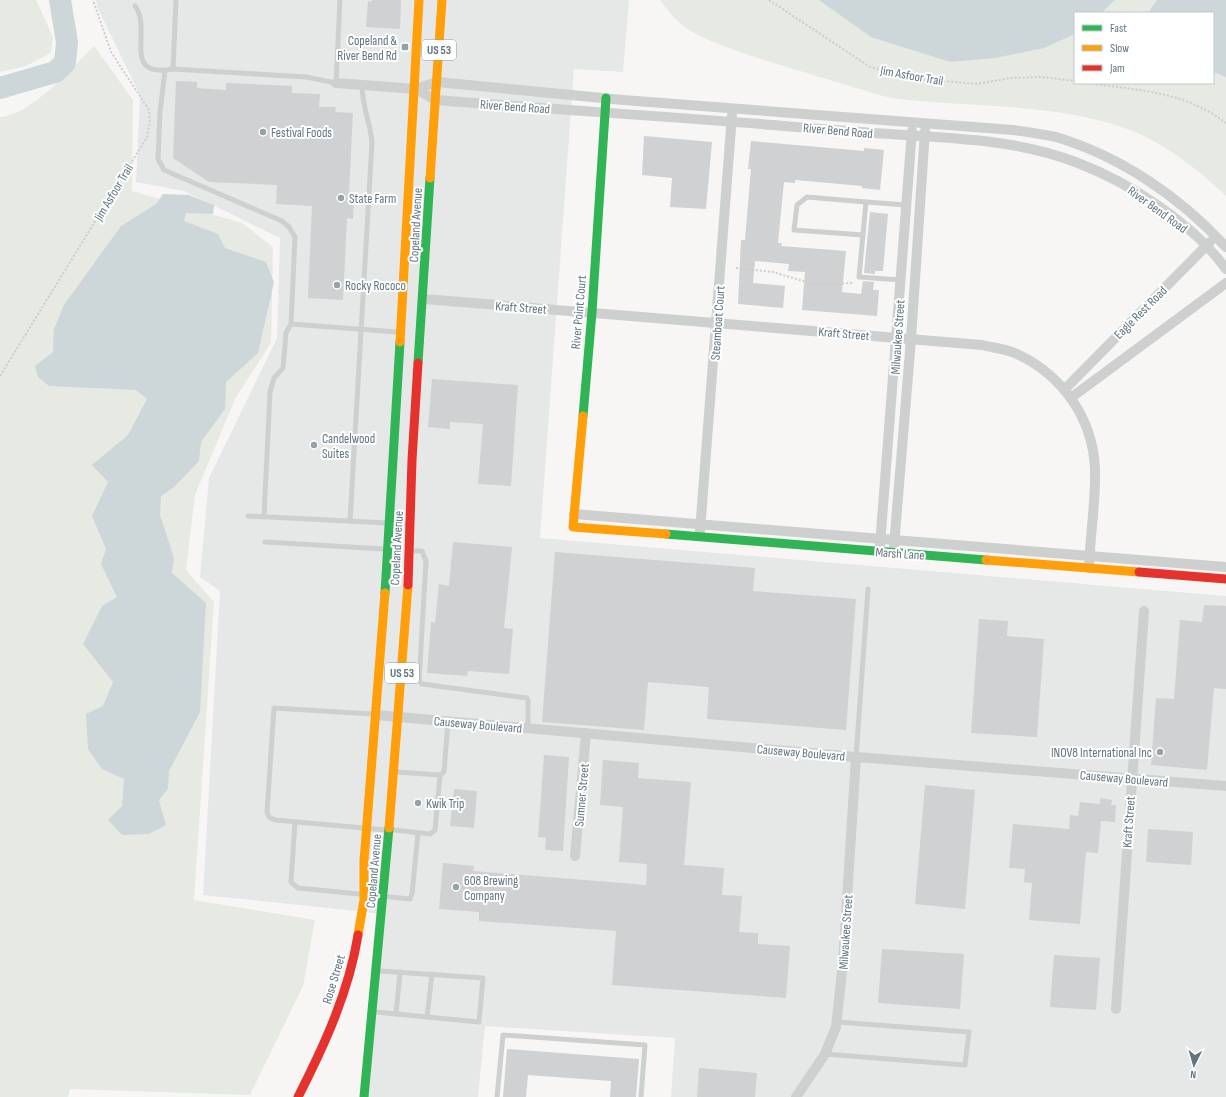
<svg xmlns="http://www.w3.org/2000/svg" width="1226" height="1097" font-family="'Sofia Sans Condensed',sans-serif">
  <rect width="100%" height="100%" fill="#f7f6f5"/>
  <polygon fill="#e6e8e7" points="96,0 629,0 623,72 574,69 540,538 1226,596 1226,1097 671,1097 675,1038 485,1026 478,1097 364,1097 384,914 203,895 220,591 200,577 209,478 277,338 280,238 184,191 136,182 140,95 98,9"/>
  <g fill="#e6eae3" fill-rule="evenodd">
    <polygon points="0,0 36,0 53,37 51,53 26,66 0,72"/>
    <path d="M 660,0 L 1226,0 L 1226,196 C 1202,173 1174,151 1144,136 C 1069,101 973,109 892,98 C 880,96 868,91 856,88 C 829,80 801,71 774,63 C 749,55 698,40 680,23 C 673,17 666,8 660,0 ZM 1075,13 L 1213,13 L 1213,83 L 1075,83 Z"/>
    <path d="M 94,46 L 133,100 L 132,191 L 242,223 L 273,247 L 271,343 L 235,399 L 195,495 L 186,570 L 214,602 L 194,900 L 315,920 L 303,986 L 250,1095 L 70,1089 L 68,1097 L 0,1097 L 0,117 C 30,116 73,67 94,46 Z"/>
  </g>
  <g fill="#cdd6d9">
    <polygon points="819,0 1115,0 1101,13 1075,13 1075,34 1044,48 995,58 950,62 871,37"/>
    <polygon points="1157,0 1226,0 1226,77 1213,72 1213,13 1148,13"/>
    <polygon points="163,194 189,195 214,205 213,214 186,213 184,221 218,234 225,248 266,262 274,282 258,353 226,382 225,409 201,442 199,461 174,487 161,496 160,515 174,558 172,573 206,603 200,712 169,771 168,789 159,800 166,825 149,834 122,835 108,820 122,806 124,779 102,769 88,749 86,714 103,706 113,682 83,644 102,606 117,597 101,564 106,549 92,516 108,482 92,465 128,435 147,399 136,390 49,386 38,377 35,366 53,352 54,329 64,305 121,226 156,204"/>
  </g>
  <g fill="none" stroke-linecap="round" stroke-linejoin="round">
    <polyline stroke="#cdd6d9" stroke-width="22" points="0,88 55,72 65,63 67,42 60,0"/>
  </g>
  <g fill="#cfd1d2">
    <polygon points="372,0 401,0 400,29 366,27 368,1 371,2"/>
    <polygon points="176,81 197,82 197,88 226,90 226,83 292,86 292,93 320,94 319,107 336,107 335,112 353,113 349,192 354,192 353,219 347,218 343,300 308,298 312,206 276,204 277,185 209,182 173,158"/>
    <polygon points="644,136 712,142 706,209 670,207 672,178 642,175"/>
    <polygon points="751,141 864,151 864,148 884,150 880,190 862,188 862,186 795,180 795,183 784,182 778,243 782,243 781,246 846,251 842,292 861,294 863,281 874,282 873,290 879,290 877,316 802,310 805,272 788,271 789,264 755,261 753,283 785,286 783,308 738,304 741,240 745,240 751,169 748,169"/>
    <polygon points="870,212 888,214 883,271 875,271 875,274 864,273"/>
    <polygon points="432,379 518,385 511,486 478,484 483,424 450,422 450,429 428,427"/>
    <polygon points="453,542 512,547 504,628 513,629 509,674 468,671 467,676 427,673 431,622 435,623 439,584 449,586"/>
    <polygon points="555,552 755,568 753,591 856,599 846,730 707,719 709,687 648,682 644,730 542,722"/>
    <polygon points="1204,605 1226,606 1226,689 1214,688 1207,770 1151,765 1156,698 1174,699 1180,620 1202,622"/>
    <polygon points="979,619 1008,621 1007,636 1044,639 1037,737 971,733"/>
    <polygon points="544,755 569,757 563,851 545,850 546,838 538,837"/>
    <polygon points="603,760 639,763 638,778 691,782 684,865 724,868 722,895 742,896 739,932 758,933 758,944 790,946 786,998 612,985 616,931 479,921 479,912 439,909 443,863 474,866 473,871 646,885 647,864 619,862 623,807 600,805"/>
    <polygon points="925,785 975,790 965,909 915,904"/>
    <polygon points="454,789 477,791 474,828 450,826"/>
    <polygon points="1100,798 1112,800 1111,805 1116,805 1115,822 1101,821 1098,853 1086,852 1080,924 1029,920 1032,883 1024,882 1025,869 1009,868 1013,824 1069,829 1070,815 1078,816 1080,802 1100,804"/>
    <polygon points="1148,829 1193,832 1191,865 1146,862"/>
    <polygon points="882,949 964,954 960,1009 878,1003"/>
    <polygon points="1054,955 1100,958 1096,1010 1050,1007"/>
    <polygon points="507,1049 639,1059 636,1097 610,1097 611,1081 528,1075 526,1097 503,1097"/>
    <polygon points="699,1068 757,1073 755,1097 697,1097"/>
  </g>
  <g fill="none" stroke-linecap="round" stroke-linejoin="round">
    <g stroke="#cccdce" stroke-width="2" stroke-dasharray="2 2" stroke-linecap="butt">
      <polyline points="769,0 870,67 921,79 977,84 1010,78 1042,77 1075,81"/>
      <path d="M 1088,83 C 1139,91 1182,90 1226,123"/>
      <polyline points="736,268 773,272 813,284 853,283"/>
      <polyline points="0,376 147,137 150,122 149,110 111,52 93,0"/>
    </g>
    <g stroke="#ced0d0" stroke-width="5">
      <polyline points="176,0 173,69 306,77 336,83 340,0"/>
      <path d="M 135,6 C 153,29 120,79 173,69"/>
      <polyline points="165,71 160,112 158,159 164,170 282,221 289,227 295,237 291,324 286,333 283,368 274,378 270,392 264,517"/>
      <polyline points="863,235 794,230 797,205 807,197 866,202"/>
      <polyline points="901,280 859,277 866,202 907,205"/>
      <polyline points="291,324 397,332"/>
      <polyline points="248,516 407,524"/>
      <path d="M 350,521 L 372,142 C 370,122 362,106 362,85"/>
      <polyline points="265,542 384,549"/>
      <polyline points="414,551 422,551 426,561 419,681 422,684 527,698 528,701 528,728"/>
      <polyline points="371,714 274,708 267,812 269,817 275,820 386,830"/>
      <polyline points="856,757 868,589"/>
      <polyline points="397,772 440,775 444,772 448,721"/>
      <polyline points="295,822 291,882 298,888 410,899 412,894 418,833"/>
      <polyline points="394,830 430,834 435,830 440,775"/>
      <polyline points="376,1012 479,1022 483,978 380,971"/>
      <polyline points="396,1014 400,972"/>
      <polyline points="427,1017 432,974"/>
      <polyline points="825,1054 965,1065 969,1032 837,1022"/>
      <polyline points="497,1097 503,1035 645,1045 641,1097"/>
    </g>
    <g stroke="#ced0d0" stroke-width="10">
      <path d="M 336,83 L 416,89 L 437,82 L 623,100 L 1013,130 C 1027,132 1042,134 1056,137 C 1122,157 1180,197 1226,247"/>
      <path d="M 416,89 L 435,100 C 577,111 719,120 860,132 C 932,138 1010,136 1078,163 C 1130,183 1193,223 1226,269"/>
      <path d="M 424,299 L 982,345 C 994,348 1007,349 1017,354 C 1062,375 1093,418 1095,469 C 1096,502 1090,535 1089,568"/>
      <polyline points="1065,389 1210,242"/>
      <polyline points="1072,397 1226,283"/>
      <polyline points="574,514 1226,567"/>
      <polyline points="700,531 732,115"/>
      <polyline points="880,545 912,131"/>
      <polyline points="894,546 911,339 925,131"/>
      <polyline points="376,715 856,757 1226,786"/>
      <polyline points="575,856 586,733"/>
      <polyline points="1116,1009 1144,611"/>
      <polyline points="796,1097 825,1054 836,1027 843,962 856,757"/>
    </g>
    <g stroke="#30b455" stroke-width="9">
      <polyline points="418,363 430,178"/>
      <polyline points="583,416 592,312 606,98"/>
      <polyline points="666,534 986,560"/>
      <polyline points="385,593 400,342"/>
      <polyline points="364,1097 389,828"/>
    </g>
    <g stroke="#ff9f0a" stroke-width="9">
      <polyline points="430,178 442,0"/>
      <polyline points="400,342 419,0"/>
      <polyline points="583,416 573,527 666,534"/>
      <polyline points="986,560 1139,572"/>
      <polyline points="389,828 408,585"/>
      <polyline points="358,935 364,900 364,861 385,593"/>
    </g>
    <g stroke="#e5322d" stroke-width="9">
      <polyline points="1139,572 1226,579"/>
      <polyline points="408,585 412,460 418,363"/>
      <path d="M 298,1097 C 324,1046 349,992 358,935"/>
    </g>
  </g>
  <g fill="#94a2aa" stroke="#fff" stroke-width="1.5">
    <rect x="401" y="43" width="8" height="8" rx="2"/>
    <circle cx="263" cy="132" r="4"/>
    <circle cx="341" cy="198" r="4"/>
    <circle cx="337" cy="285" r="4"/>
    <circle cx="314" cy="445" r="4"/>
    <circle cx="1160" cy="752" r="4"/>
    <circle cx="418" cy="803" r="4"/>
    <circle cx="456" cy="887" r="4"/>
  </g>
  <g text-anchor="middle" stroke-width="4" stroke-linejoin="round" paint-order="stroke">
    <g fill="#fff" stroke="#8f9ea8" stroke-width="1">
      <rect x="422" y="40" width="34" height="20" rx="3"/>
      <rect x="385" y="663" width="34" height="20" rx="3"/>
    </g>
    <g font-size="12" font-weight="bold" fill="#5f7582">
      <text x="439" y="54">US 53</text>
      <text x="402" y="677">US 53</text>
    </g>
    <g font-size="13" fill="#5f7582" stroke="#fff" text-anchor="start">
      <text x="397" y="45" text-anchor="end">Copeland &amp;<tspan x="397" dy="15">River Bend Rd</tspan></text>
      <text x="271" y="137">Festival Foods</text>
      <text x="349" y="203">State Farm</text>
      <text x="345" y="290">Rocky Rococo</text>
      <text x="322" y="443">Candelwood<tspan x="322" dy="15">Suites</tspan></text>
      <text x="1152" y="757" text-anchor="end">INOV8 International Inc</text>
      <text x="426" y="808">Kwik Trip</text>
      <text x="464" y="885">608 Brewing<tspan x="464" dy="15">Company</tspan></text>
    </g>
    <g font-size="13" fill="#5f7582" stroke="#fff">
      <text transform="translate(912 75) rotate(10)" y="5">Jim Asfoor Trail</text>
      <text transform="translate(515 106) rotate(4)" y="5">River Bend Road</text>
      <text transform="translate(838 130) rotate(5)" y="5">River Bend Road</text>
      <text transform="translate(113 192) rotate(-59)" y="5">Jim Asfoor Trail</text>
      <text transform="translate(1158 209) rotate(36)" y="5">River Bend Road</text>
      <text transform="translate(415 225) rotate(-87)" y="5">Copeland Avenue</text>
      <text transform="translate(521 307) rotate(4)" y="5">Kraft Street</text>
      <text transform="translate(578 312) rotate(-85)" y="5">River Point Court</text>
      <text transform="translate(1140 312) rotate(-45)" y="5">Eagle Rest Road</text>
      <text transform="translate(717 323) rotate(-86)" y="5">Steamboat Court</text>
      <text transform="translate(844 333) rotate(5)" y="5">Kraft Street</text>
      <text transform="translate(897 337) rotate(-86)" y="5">Milwaukee Street</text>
      <text transform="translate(396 548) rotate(-87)" y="5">Copeland Avenue</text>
      <text transform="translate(900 553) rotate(4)" y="5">Marsh Lane</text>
      <text transform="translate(478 724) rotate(5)" y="5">Causeway Boulevard</text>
      <text transform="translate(801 752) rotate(5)" y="5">Causeway Boulevard</text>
      <text transform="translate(1124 778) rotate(5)" y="5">Causeway Boulevard</text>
      <text transform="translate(581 795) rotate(-85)" y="5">Sumner Street</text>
      <text transform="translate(1128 822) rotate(-86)" y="5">Kraft Street</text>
      <text transform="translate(373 871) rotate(-85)" y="5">Copeland Avenue</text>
      <text transform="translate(845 932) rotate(-86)" y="5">Milwaukee Street</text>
      <text transform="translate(333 979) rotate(-73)" y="5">Rose Street</text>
    </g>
  </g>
  <rect x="1074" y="12" width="140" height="72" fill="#ffffff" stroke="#bfc8cd"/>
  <rect x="1082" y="25" width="20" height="6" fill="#30b455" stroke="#bfc8cd"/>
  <text x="1110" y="32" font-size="12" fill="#5f7582">Fast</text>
  <rect x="1082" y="45" width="20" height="6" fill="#ff9f0a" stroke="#bfc8cd"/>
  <text x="1110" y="52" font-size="12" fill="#5f7582">Slow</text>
  <rect x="1082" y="65" width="20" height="6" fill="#e5322d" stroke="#bfc8cd"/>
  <text x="1110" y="72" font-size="12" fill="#5f7582">Jam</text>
  <g transform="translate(1194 1065) rotate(185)" stroke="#ffffff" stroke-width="3" paint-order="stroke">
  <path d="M0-3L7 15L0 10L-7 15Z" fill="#5f7582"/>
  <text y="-6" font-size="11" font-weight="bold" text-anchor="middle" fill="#5f7582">N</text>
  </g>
</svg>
